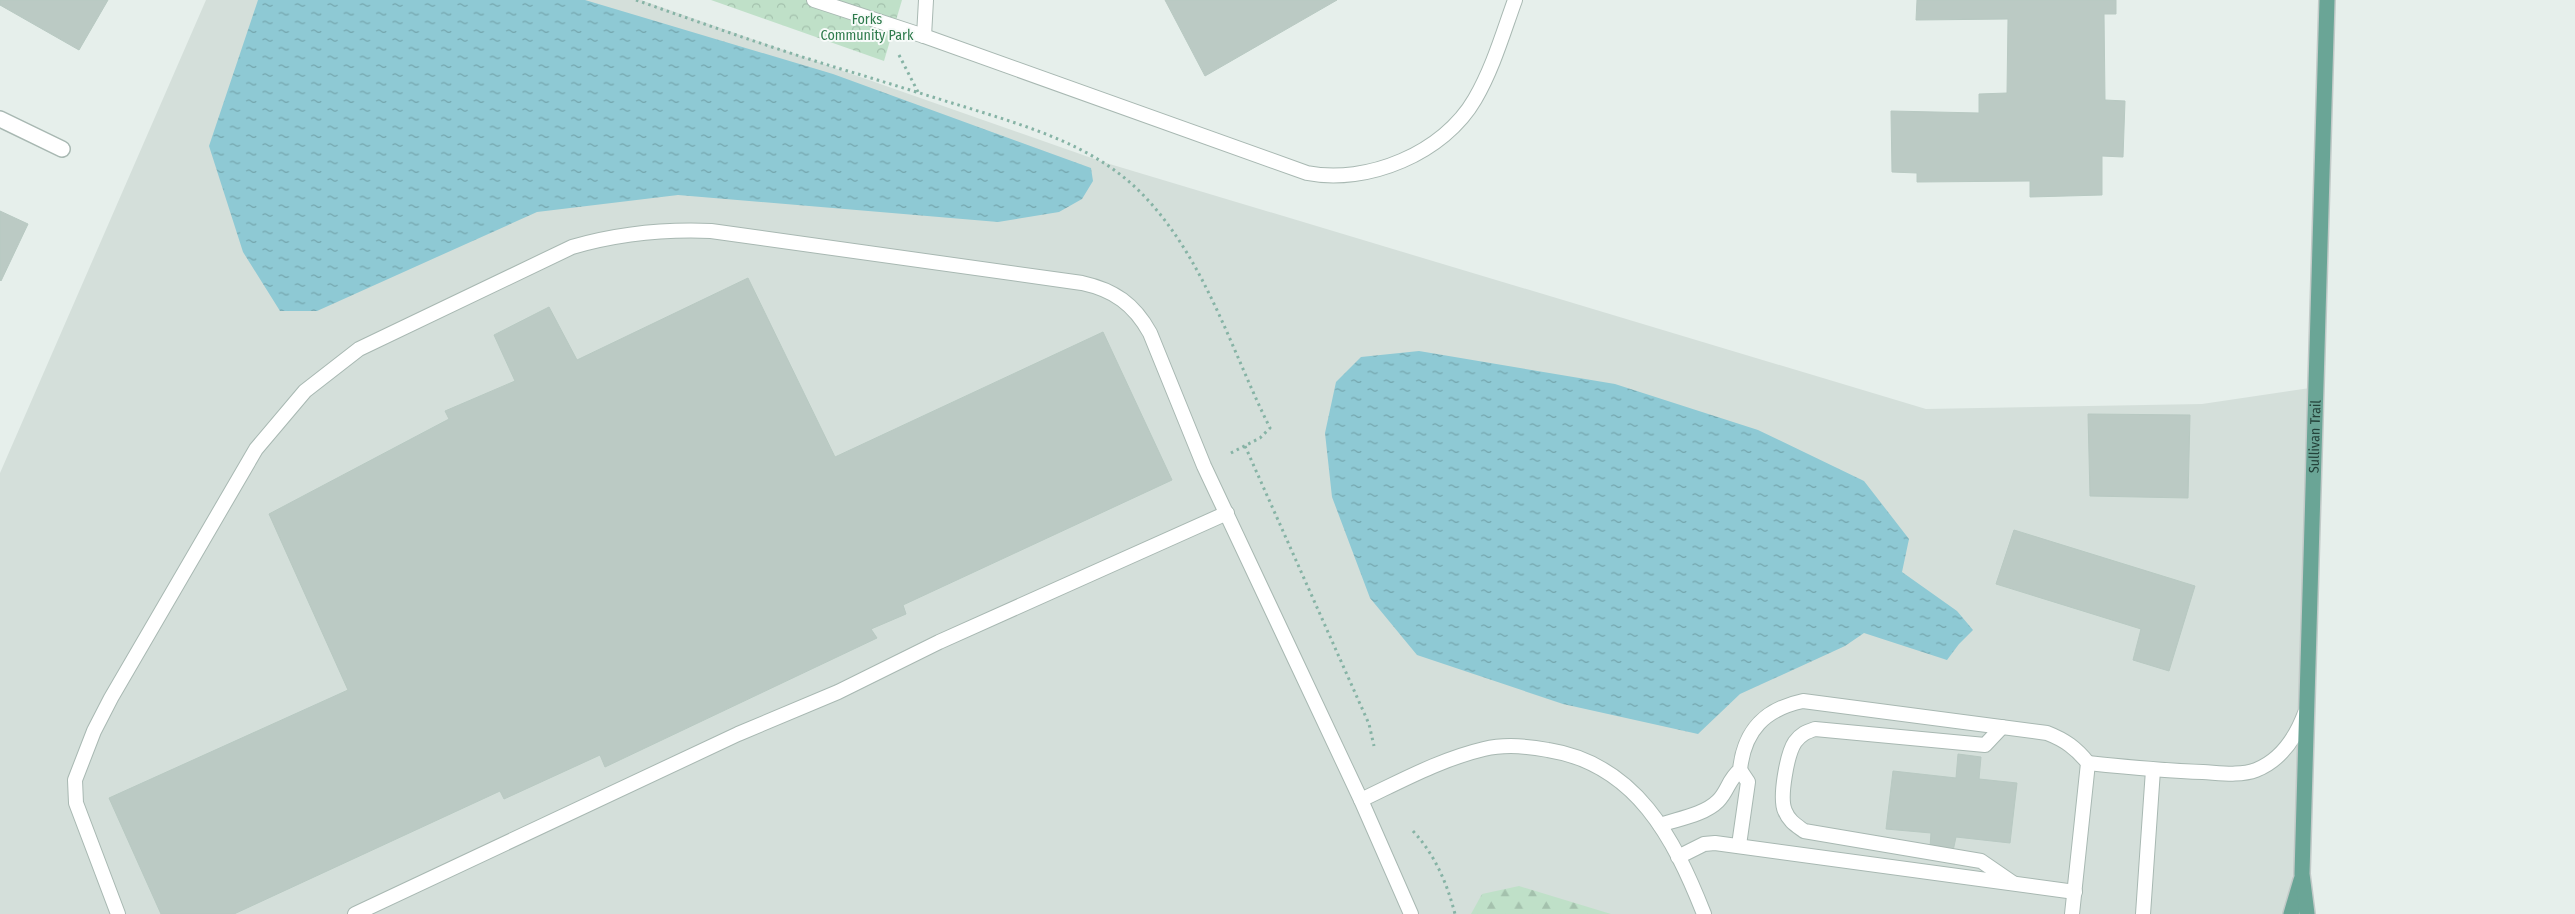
<svg xmlns="http://www.w3.org/2000/svg" width="2575" height="914" font-family="'Fira Sans Condensed',sans-serif">
  <defs>
    <pattern id="forest-firs" width="22" height="20" patternUnits="userSpaceOnUse" patternTransform="scale(1.25)"><rect width="22" height="20" fill="#bfe0c8"/><path d="M5 1l3.5 6h-7zM16 11l3.5 6h-7z" fill="#a4c1ad"/></pattern>
    <pattern id="park-crowns" width="20" height="18" patternUnits="userSpaceOnUse" patternTransform="scale(1.25)"><rect width="20" height="18" fill="#bfe0c8"/><path d="M2 6a3 3 0 1 1 6 0M12 15a3 3 0 1 1 6 0" fill="none" stroke="#a4c1ad"/></pattern>
    <pattern id="water-ripples" width="26" height="14" patternUnits="userSpaceOnUse" patternTransform="scale(1.25)"><rect width="26" height="14" fill="#8ec9d4"/><path d="M2 4q2-2 4 0t4 0M15 11q2-2 4 0t4 0" fill="none" stroke="#74a5ad"/></pattern>
  </defs>
  <rect width="100%" height="100%" fill="#e6efeb"/>
  <polygon fill="#d4dfda" points="206,0 641,0 1103,162 1926,409 2202,404 2317,387 2307,770 2291,914 0,914 0,473"/>
  <polygon fill="url(#forest-firs)" points="1519,886 1611,914 1471,914 1482,894"/>
  <polygon fill="url(#park-crowns)" points="711,0 902,0 884,61"/>
  <g fill="url(#water-ripples)">
    <polygon points="258,0 585,0 833,74 1091,168 1093,181 1082,199 1059,212 998,222 678,195 537,212 317,311 280,311 243,252 209,146"/>
    <polygon points="1419,351 1615,384 1758,430 1864,481 1909,539 1902,572 1957,611 1973,630 1959,644 1947,660 1864,633 1845,646 1740,694 1698,734 1563,704 1417,655 1370,598 1332,497 1325,433 1336,382 1361,357"/>
  </g>
  <g fill="#bbcac4" stroke="#b8c9c2">
    <polygon points="0,0 108,0 79,50 0,5"/>
    <polygon points="1165,0 1337,0 1205,76"/>
    <polygon points="1917,0 2116,0 2116,14 2104,14 2105,100 2125,101 2123,157 2102,156 2102,195 2030,197 2030,181 1917,182 1917,173 1892,172 1891,111 1979,113 1979,94 2007,93 2008,19 1916,20"/>
    <polygon points="0,211 28,224 1,281 0,280"/>
    <polygon points="748,278 835,457 1103,332 1172,480 903,605 906,614 871,629 877,638 605,767 600,755 504,799 500,791 234,914 161,914 109,798 348,690 269,514 449,419 445,411 515,381 494,335 549,307 577,360"/>
    <polygon points="2088,414 2190,415 2188,498 2090,496"/>
    <polygon points="2014,530 2195,586 2169,671 2133,660 2141,629 1996,584"/>
    <polygon points="1958,754 1981,757 1979,779 2017,783 2010,843 1956,837 1953,851 1930,847 1931,833 1886,829 1893,771 1956,778"/>
  </g>
  <g fill="none" stroke-linecap="round" stroke-linejoin="round">
    <g stroke="#a8b8b2" stroke-width="16">
      <g id="lane">
        <path d="M 814,0 L 924,36 L 1307,173 C 1367,185 1444,153 1475,99 C 1493,68 1503,33 1515,0"/>
        <polyline points="924,36 926,0"/>
        <path d="M 2002,727 L 1985,745 L 1815,729 C 1806,732 1801,734 1795,742 C 1787,754 1779,798 1785,811 C 1789,821 1796,825 1804,831 L 1981,861 L 2013,883"/>
        <path d="M 2088,763 C 2126,767 2164,771 2203,772 C 2221,773 2240,776 2256,770 C 2281,760 2296,737 2305,713"/>
        <path d="M 1361,800 C 1401,781 1441,759 1484,749 C 1505,744 1527,746 1548,750 C 1636,764 1674,838 1704,914"/>
        <path d="M 1660,825 C 1677,819 1704,815 1718,801 C 1728,791 1728,780 1740,770 C 1744,730 1765,709 1803,701 L 2047,733 C 2065,740 2076,748 2088,763 L 2072,914"/>
        <polyline points="1739,845 1748,782 1740,770"/>
        <polyline points="1678,857 1704,844 1715,843 2075,892"/>
        <path d="M 118,914 L 76,803 L 75,780 L 94,731 L 111,698 L 256,449 L 305,391 L 359,349 L 572,247 C 617,234 664,229 711,231 L 1082,283 C 1114,290 1134,304 1150,333 L 1204,466 L 1361,800 L 1411,914"/>
        <polyline points="355,914 738,734 838,692 939,642 1227,513"/>
        <polyline points="2143,914 2153,770"/>
      </g>
    </g>
    <g stroke="#a8b8b2" stroke-width="18">
      <polyline id="street" points="0,119 62,149"/>
    </g>
    <g stroke="#c2cac8" stroke-width="18">
      <g id="primary">
        <polyline points="2291,914 2301,880"/>
        <path id="s1" d="M 2307,914 L 2302,874 L 2327,0"/>
      </g>
    </g>
    <g stroke="#86b3a5" stroke-width="3" stroke-dasharray="2.5 4" stroke-linecap="butt">
      <path d="M 636,0 C 704,24 772,48 841,69 C 882,81 922,94 962,106 C 1029,127 1098,146 1146,198 C 1206,262 1232,352 1270,428 L 1260,438 L 1229,454"/>
      <polyline points="899,55 918,92"/>
      <polyline points="1245,446 1369,724 1374,746"/>
      <path d="M 1413,831 C 1435,855 1447,883 1455,914"/>
    </g>
    <use href="#lane" stroke="#fff" stroke-width="14"/>
    <use href="#street" stroke="#fff" stroke-width="15"/>
    <use href="#primary" stroke="#6aa596" stroke-width="15"/>
  </g>
  <g text-anchor="middle" stroke-width="4" stroke-linejoin="round" paint-order="stroke">
    <g font-size="14" fill="#2d7a4b" stroke="#f7fbf9">
      <text x="867" y="24">Forks<tspan x="867" dy="16">Community Park</tspan></text>
    </g>
    <g font-size="14" fill="#24423a" stroke="#f7fbf9">
      <text dy="5" stroke="none"><textPath href="#s1" startOffset="478">Sullivan Trail</textPath></text>
    </g>
  </g>
</svg>
